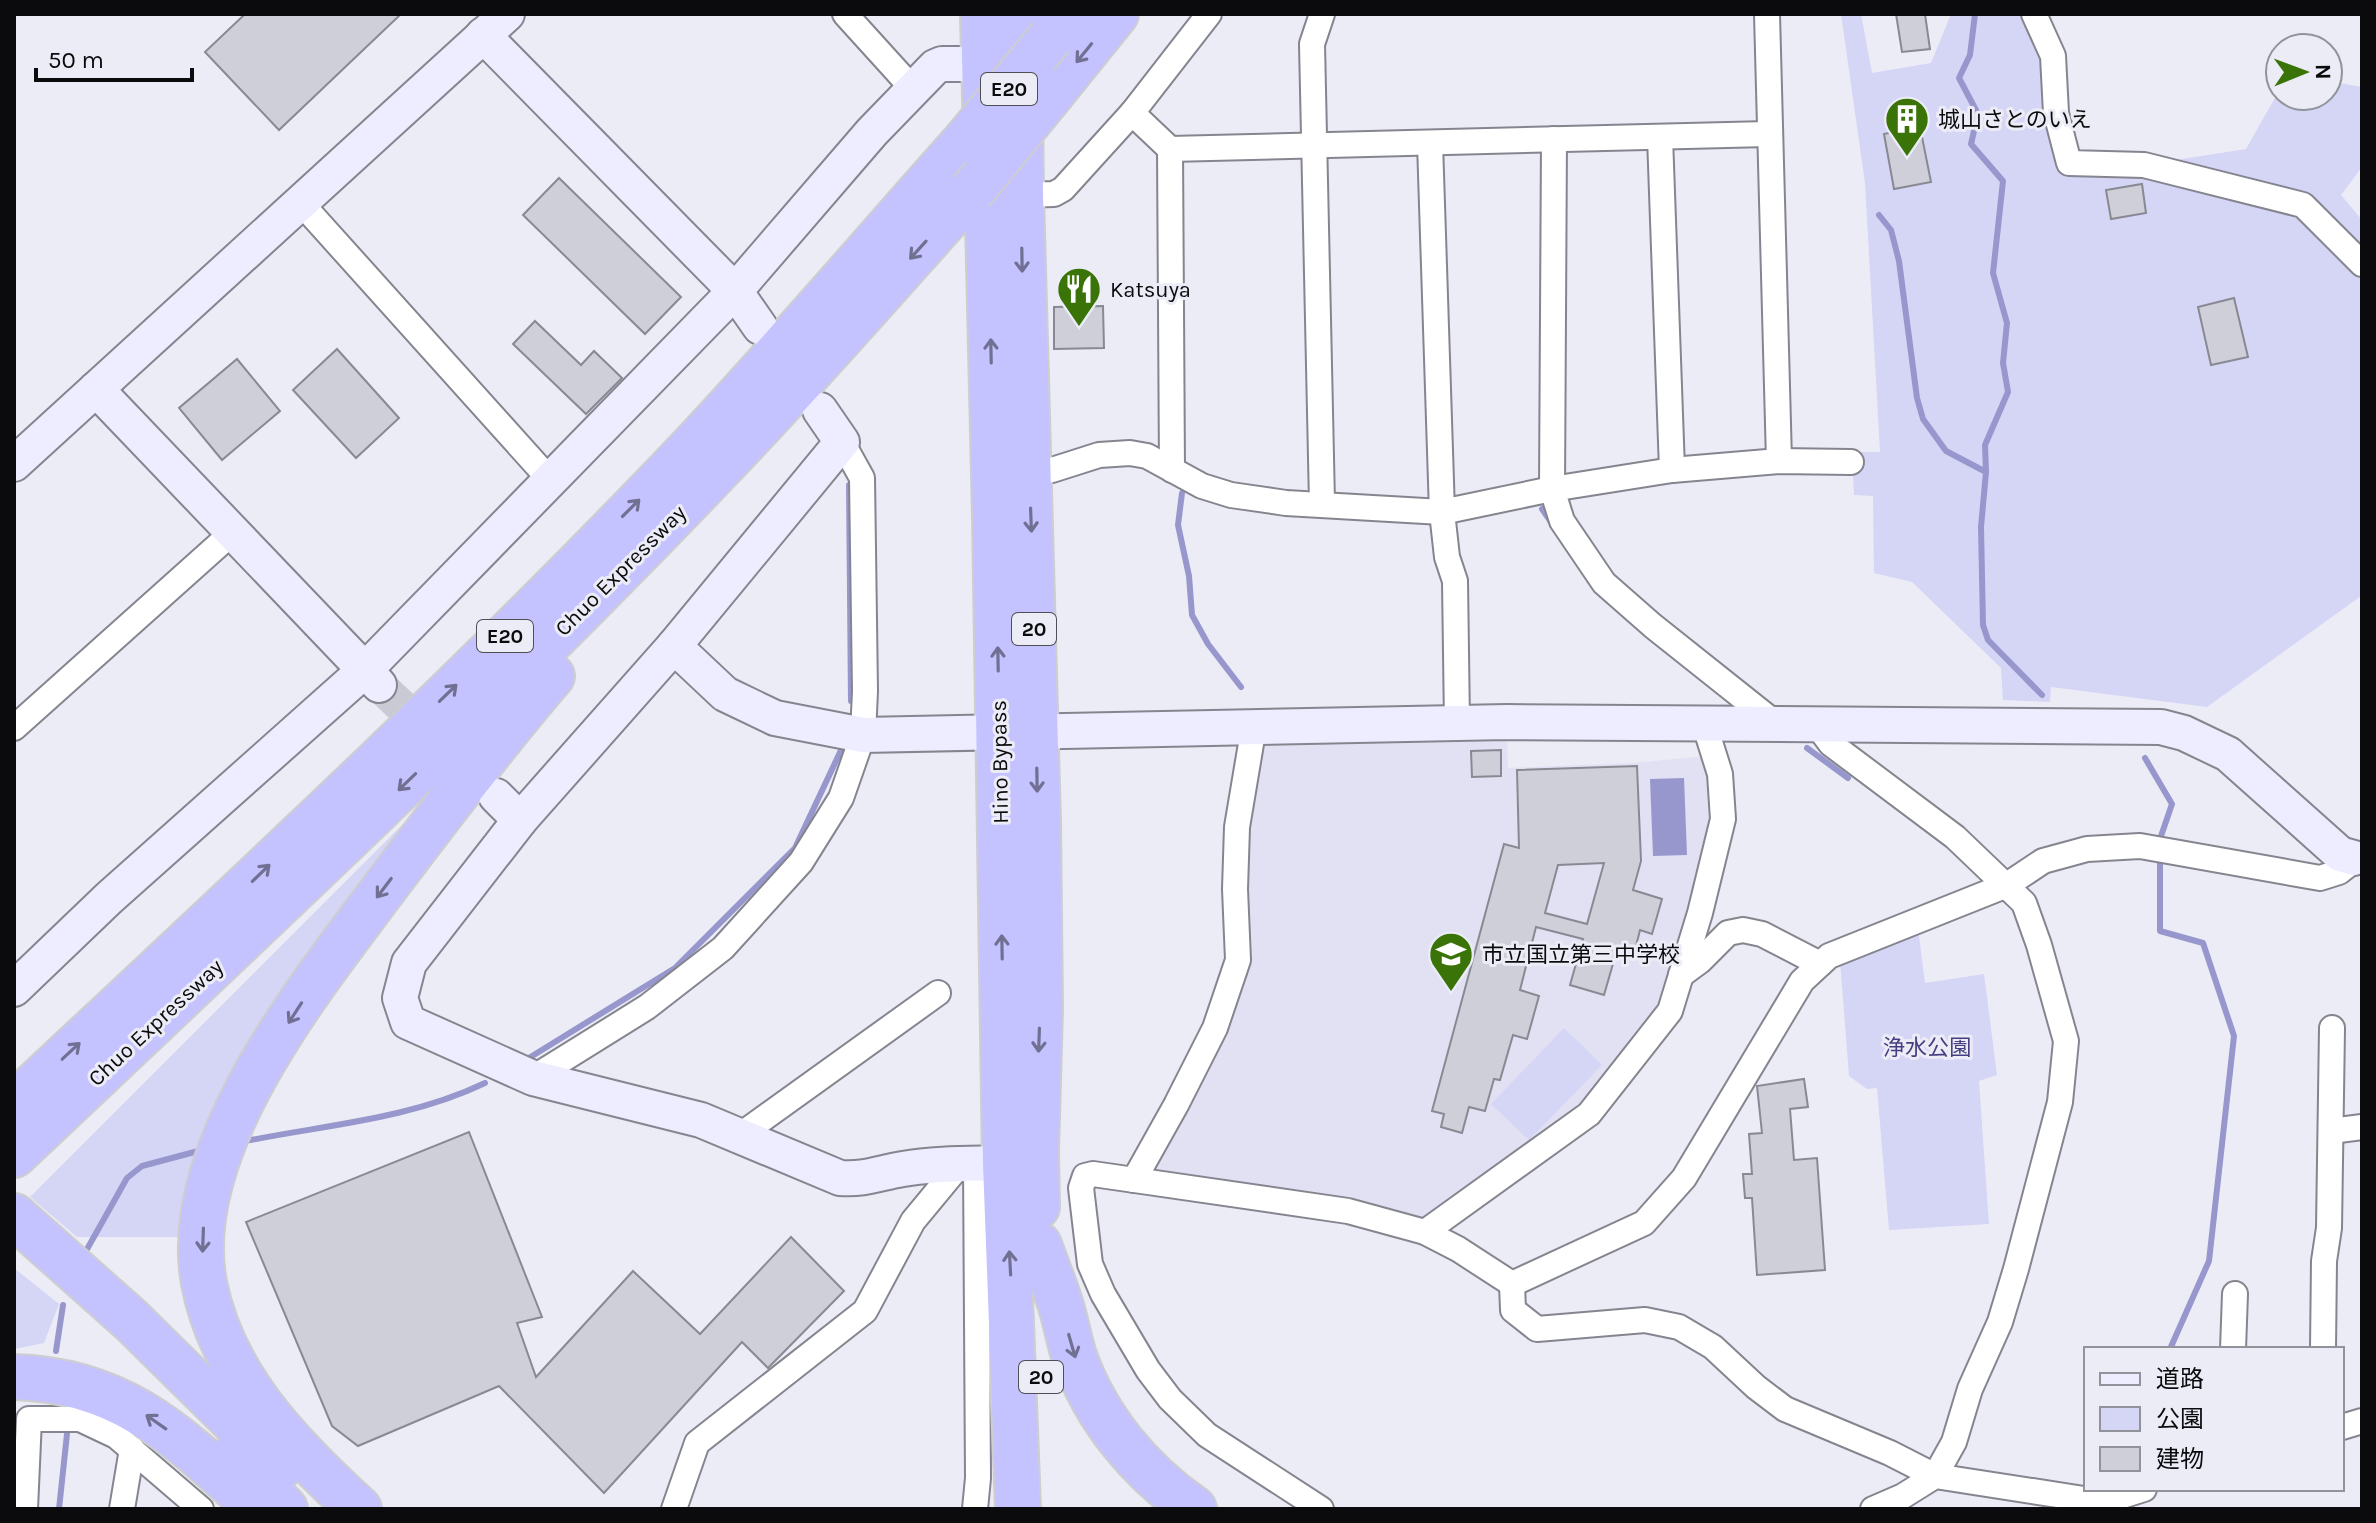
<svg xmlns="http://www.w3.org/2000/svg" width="2376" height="1523" font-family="Karla,'Noto Sans JP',sans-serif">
  <rect width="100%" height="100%" fill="#ececf7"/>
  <polygon fill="#e1e1f3" points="1507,722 1508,768 1633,763 1715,755 1723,819 1670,1011 1589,1114 1425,1232 1134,1180 1238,960 1254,726"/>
  <g fill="#d5d5f6">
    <polygon points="1841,14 1861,14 1872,73 1931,63 1951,14 2050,14 2056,113 2069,163 2144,165 2246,149 2276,96 2328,96 2328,81 2362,87 2362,167 2341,195 2362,220 2361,596 2207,707 2051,687 2050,702 2003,700 2001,668 1912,582 1874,573 1873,496 1854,495 1852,452 1880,452 1865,183"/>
    <polygon points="449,778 214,1139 178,1237 77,1237 30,1197"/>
    <polygon points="1918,928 1925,983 1984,974 1997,1075 1979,1081 1989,1224 1889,1230 1877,1088 1867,1089 1849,1076 1840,960"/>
    <polygon points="1564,1028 1602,1065 1529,1140 1491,1104"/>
    <polygon points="14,1268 59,1304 44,1343 14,1349"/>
  </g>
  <polygon fill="#9897cd" points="1684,778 1687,855 1653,856 1650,779"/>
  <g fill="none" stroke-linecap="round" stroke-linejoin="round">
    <g stroke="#9897cd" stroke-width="6">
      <polyline points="1975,14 1970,55 1959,78 1978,114 1971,144 2003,181 1993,273 2007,323 2003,363 2008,392 1985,445 1986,472 1981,527 1983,625 1988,640 2042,695"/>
      <polyline points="1879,215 1891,230 1899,261 1917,398 1923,419 1946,451 1986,472"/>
      <polyline points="849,485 851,701"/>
      <polyline points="1182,493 1178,525 1189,576 1192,615 1208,644 1241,687"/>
      <polyline points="1542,509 1551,522"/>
      <polyline points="1807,748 1848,778"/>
      <polyline points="2145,758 2172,804 2160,839"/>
      <polyline points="2160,860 2160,931 2203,943 2234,1036 2209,1261 2170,1349"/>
      <polyline points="524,1061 675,968 795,848 843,746"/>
      <path d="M 241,1142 C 323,1125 408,1120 485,1083"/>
      <polyline points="86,1251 127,1178 142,1166 202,1150"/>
      <polyline points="56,1351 63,1305"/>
      <polyline points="59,1509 67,1434"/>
    </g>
  </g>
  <g fill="#cfcfda" stroke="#898993" stroke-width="2" fill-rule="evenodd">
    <polygon points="245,14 401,14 279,130 205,52"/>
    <polygon points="1896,14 1925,14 1930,49 1902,52"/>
    <polygon points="1920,127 1931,182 1894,189 1884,134"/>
    <polygon points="559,178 681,297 645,334 523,215"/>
    <polygon points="2142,184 2146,213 2111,219 2106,190"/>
    <polygon points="2234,298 2248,357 2211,365 2198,307"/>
    <polygon points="1103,306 1104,348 1054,349 1054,307"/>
    <polygon points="535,321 581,365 594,351 622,378 586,414 513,344"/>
    <polygon points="337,349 399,418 356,458 293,390"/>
    <polygon points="237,359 280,411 222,460 179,408"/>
    <polygon points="1501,750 1501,776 1472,777 1471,751"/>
    <path d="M 1637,766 L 1641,861 L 1633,890 L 1662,899 L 1652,934 L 1640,930 L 1634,954 L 1617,950 L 1604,995 L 1570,985 L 1583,939 L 1536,927 L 1520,990 L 1539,996 L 1527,1039 L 1513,1035 L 1500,1080 L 1494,1079 L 1485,1111 L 1469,1107 L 1462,1133 L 1441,1127 L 1444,1114 L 1432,1111 L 1504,844 L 1519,848 L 1517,770 ZM 1604,863 L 1587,924 L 1545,913 L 1558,865 Z"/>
    <polygon points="1804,1079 1808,1107 1790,1109 1794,1160 1817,1158 1825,1270 1757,1275 1752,1198 1745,1198 1743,1174 1752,1174 1749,1134 1762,1133 1757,1086"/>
    <polygon points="469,1132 542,1317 517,1323 536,1377 633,1271 700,1334 791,1237 844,1291 768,1368 742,1342 604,1493 499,1386 358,1446 332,1426 246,1222"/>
  </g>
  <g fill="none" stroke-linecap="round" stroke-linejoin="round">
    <polyline stroke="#cacad4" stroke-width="34" stroke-dasharray="34 17" stroke-linecap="butt" points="379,685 435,738"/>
    <g stroke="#85858f" stroke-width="28">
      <g id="street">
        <polyline points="845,14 913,89"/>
        <polyline points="1767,14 1779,461"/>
        <polyline points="2034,14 2053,56 2056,113 2069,163 2144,165 2303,205 2362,264"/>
        <polyline points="1132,113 1170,149 1172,470"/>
        <polyline points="1660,137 1672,470"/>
        <polyline points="1554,139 1552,489 1672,470 1779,461 1851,462"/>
        <polyline points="1430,143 1442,512 1447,557 1455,581 1457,723"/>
        <polyline points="1170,149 1768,134"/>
        <polyline points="1021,195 1054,194 1063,189 1132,113 1209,14"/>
        <polyline points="301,203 551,481"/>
        <polyline points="1030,472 1052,470 1099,455 1130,453 1147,456 1202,486 1231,495 1286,503 1442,512 1552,489 1562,521 1604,583 1653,626 1775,723"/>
        <polyline points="1322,503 1312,44 1322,14"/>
        <polyline points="14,728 233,532"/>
        <polyline points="1681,975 1700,961 1728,933 1743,930 1762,934 1820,964"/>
        <polyline points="533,1078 647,1007 723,948 801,862 841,798 863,735 865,691 862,478 842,442"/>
        <polyline points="2331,1131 2362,1127"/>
        <polyline points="739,1136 938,993"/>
        <polyline points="1134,1180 1176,1105 1215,1028 1238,960 1235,889 1237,827 1254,726"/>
        <polyline points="1425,1232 1458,1249 1512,1284 1644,1223 1684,1178 1802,981 1829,956 2007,885 2043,861 2087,849 2140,846 2320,878 2339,872 2362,854"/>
        <polyline points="1512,1284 1513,1310 1537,1329 1645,1320 1679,1327 1713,1347 1756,1387 1785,1409 1890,1453 1935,1476 1954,1442 1970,1389 2000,1322 2016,1269 2060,1102 2066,1041 2039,945 2024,903 1955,837 1831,744 1816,724"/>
        <polyline points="2233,1349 2235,1294"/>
        <polyline points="2323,1349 2324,1261 2329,1228 2332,1028"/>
        <polyline points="2342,1427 2362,1421"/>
        <polyline points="25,1509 29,1419 80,1419 116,1436 201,1509"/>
        <polyline points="122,1509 132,1449"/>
        <polyline points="674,1509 697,1443 865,1311 913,1221 961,1163"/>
        <polyline points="975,1509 978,1478 976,1164"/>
        <polyline points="1321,1509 1207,1435 1170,1399 1148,1370 1103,1294 1090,1264 1081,1188 1085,1176 1093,1174 1348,1211 1425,1232 1589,1114 1670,1011 1700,913 1723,819 1720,774 1704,723"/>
        <polyline points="1873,1509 1903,1496 1935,1476 2103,1502 2144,1489"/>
      </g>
    </g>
    <g stroke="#85858f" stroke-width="38">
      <g id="secondary">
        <polyline points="483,35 735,291 760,327"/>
        <polyline points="96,389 379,685"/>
        <path d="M 820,410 L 842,442 L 674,646 L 520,820 L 409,963 L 400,998 L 408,1022 L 533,1078 L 701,1120 L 840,1178 C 864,1180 879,1173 903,1169 C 937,1163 971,1164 1005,1163"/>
        <polyline points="14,464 507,14"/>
        <polyline points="674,646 725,694 775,718 863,735 1507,722 2161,727 2184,733 2228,754 2340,854 2354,858"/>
        <polyline points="496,796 520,820"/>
        <polyline points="14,989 109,898 365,670 735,291 872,132 935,67 942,64 984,64"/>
      </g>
    </g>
    <g stroke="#cececf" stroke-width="48">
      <g id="highway">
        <polyline points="983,14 995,515 1005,1163 1018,1509"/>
        <polyline points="1019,14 1021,195 1038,822 1040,1008 1036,1152 1037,1207"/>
        <polyline points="1051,37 1070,14"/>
        <polyline points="1053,92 1116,14"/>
        <path d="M 14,1104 C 243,890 473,677 689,450 C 784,349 874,243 966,140"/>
        <path d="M 14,1155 C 252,930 492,707 718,470 C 805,380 887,285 971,192"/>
        <polyline points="14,1216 131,1320 280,1467"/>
        <path d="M 1039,1245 C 1045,1262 1052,1279 1058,1297 C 1065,1316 1068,1337 1074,1356 C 1096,1419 1140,1471 1194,1509"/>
        <path d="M 14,1377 C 119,1380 174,1432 247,1499"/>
        <polyline points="234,1456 285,1509"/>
        <path d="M 359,1509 C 291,1447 222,1377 204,1283 C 179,1148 310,988 386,886 C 440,814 494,744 552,676"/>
      </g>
    </g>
    <use href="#street" stroke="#fff" stroke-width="24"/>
    <use href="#secondary" stroke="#ededff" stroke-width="34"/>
    <use href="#highway" stroke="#c4c2ff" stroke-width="44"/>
    <g stroke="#cececf" stroke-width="48" stroke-linecap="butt">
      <g id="highway-bridge">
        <polyline points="966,140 1051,37"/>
        <polyline points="971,192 1053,92"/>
      </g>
    </g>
    <use href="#highway-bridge" stroke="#c4c2ff" stroke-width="44"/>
  </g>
  <defs><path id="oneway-shaft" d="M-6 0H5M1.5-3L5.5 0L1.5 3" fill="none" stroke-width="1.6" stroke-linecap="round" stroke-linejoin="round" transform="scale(2)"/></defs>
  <g stroke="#717093">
    <use href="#oneway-shaft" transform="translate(1084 53) rotate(129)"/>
    <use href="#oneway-shaft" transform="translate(918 250) rotate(132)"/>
    <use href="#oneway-shaft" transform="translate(1022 260) rotate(89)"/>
    <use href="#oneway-shaft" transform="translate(991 351) rotate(-91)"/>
    <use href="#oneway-shaft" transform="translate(631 508) rotate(-45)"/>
    <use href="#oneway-shaft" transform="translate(1031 520) rotate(88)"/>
    <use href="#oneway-shaft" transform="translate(998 659) rotate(-91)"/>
    <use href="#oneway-shaft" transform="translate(448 693) rotate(-44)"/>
    <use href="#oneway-shaft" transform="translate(1037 780) rotate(89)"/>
    <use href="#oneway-shaft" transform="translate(407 782) rotate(136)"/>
    <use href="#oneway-shaft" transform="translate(261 873) rotate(-44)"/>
    <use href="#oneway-shaft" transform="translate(384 888) rotate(127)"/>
    <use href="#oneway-shaft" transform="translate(1002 947) rotate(-91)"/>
    <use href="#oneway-shaft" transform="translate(295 1013) rotate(123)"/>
    <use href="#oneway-shaft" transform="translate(1039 1040) rotate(92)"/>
    <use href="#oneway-shaft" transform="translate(71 1051) rotate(-43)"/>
    <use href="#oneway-shaft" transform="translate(203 1240) rotate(92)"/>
    <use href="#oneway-shaft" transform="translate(1010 1263) rotate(-93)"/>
    <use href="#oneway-shaft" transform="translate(1072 1346) rotate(74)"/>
    <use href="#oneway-shaft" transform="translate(156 1422) rotate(-145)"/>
  </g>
  <defs>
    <g id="building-pin" transform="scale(2.3)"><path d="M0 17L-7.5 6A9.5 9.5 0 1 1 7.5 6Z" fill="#3a7408" stroke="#ececf7"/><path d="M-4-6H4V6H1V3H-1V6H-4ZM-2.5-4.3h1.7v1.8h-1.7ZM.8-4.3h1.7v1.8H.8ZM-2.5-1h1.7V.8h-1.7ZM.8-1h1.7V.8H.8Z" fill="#fff"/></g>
    <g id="restaurant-pin" transform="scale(2.3)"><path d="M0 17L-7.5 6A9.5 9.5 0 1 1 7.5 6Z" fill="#3a7408" stroke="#ececf7"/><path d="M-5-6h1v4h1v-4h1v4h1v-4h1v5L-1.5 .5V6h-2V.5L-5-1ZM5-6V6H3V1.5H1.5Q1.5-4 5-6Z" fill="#fff"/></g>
    <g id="school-pin" transform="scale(2.3)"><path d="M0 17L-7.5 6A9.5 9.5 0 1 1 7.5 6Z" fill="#3a7408" stroke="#ececf7"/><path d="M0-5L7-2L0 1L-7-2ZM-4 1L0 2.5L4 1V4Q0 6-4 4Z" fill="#fff"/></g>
  </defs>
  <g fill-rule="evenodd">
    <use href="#building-pin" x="1907" y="119"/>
    <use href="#restaurant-pin" x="1079" y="289"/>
    <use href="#school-pin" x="1451" y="954"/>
  </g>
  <g text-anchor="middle" stroke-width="6" stroke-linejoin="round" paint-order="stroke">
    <g fill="#ececf7" stroke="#4e4e54" stroke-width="2">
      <rect x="981" y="73" width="56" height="32" rx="6"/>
      <rect x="1012" y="613" width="44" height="32" rx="6"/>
      <rect x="477" y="620" width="56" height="32" rx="6"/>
      <rect x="1019" y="1361" width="44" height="32" rx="6"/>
    </g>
    <g font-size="20" font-weight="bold" fill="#0b0b0e">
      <text x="1009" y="96">E20</text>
      <text x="1034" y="636">20</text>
      <text x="505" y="643">E20</text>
      <text x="1041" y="1384">20</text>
    </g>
    <g font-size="22" fill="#0b0b0e" stroke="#ececf7" text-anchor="start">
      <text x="1938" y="127">城山さとのいえ</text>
      <text x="1110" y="297">Katsuya</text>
      <text x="1482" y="962">市立国立第三中学校</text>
    </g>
    <g font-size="22" fill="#0b0b0e" stroke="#ececf7">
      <text transform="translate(620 570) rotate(-45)" y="8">Chuo Expressway</text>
      <text transform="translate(999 762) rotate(-91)" y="8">Hino Bypass</text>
      <text transform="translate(155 1022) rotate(-43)" y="8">Chuo Expressway</text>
    </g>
    <g font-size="22" fill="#453e81" stroke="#ececf7">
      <text x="1927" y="1055">浄水公園</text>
    </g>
  </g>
  <rect width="2376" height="1523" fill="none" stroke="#0b0b0e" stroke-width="32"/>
  <rect x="2084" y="1347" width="260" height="144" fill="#ececf7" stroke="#92929a" stroke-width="2"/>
  <rect x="2100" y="1373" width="40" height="12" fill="#ededff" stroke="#92929a" stroke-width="2"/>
  <text x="2156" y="1387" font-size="24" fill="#0b0b0e">道路</text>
  <rect x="2100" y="1407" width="40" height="24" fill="#d5d5f6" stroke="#92929a" stroke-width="2"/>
  <text x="2156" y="1427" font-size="24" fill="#0b0b0e">公園</text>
  <rect x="2100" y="1447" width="40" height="24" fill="#cfcfda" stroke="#92929a" stroke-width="2"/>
  <text x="2156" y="1467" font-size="24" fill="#0b0b0e">建物</text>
  <g transform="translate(2304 72) rotate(89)"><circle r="38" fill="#ececf7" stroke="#92929a" stroke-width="2"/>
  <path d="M0-6L14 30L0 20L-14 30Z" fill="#3a7408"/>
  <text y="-12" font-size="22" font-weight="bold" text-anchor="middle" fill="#0b0b0e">N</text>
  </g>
  <path d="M36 68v12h156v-12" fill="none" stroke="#0b0b0e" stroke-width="4"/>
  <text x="48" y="68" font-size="24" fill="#0b0b0e" stroke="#ececf7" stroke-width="6" paint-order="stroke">50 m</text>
</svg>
